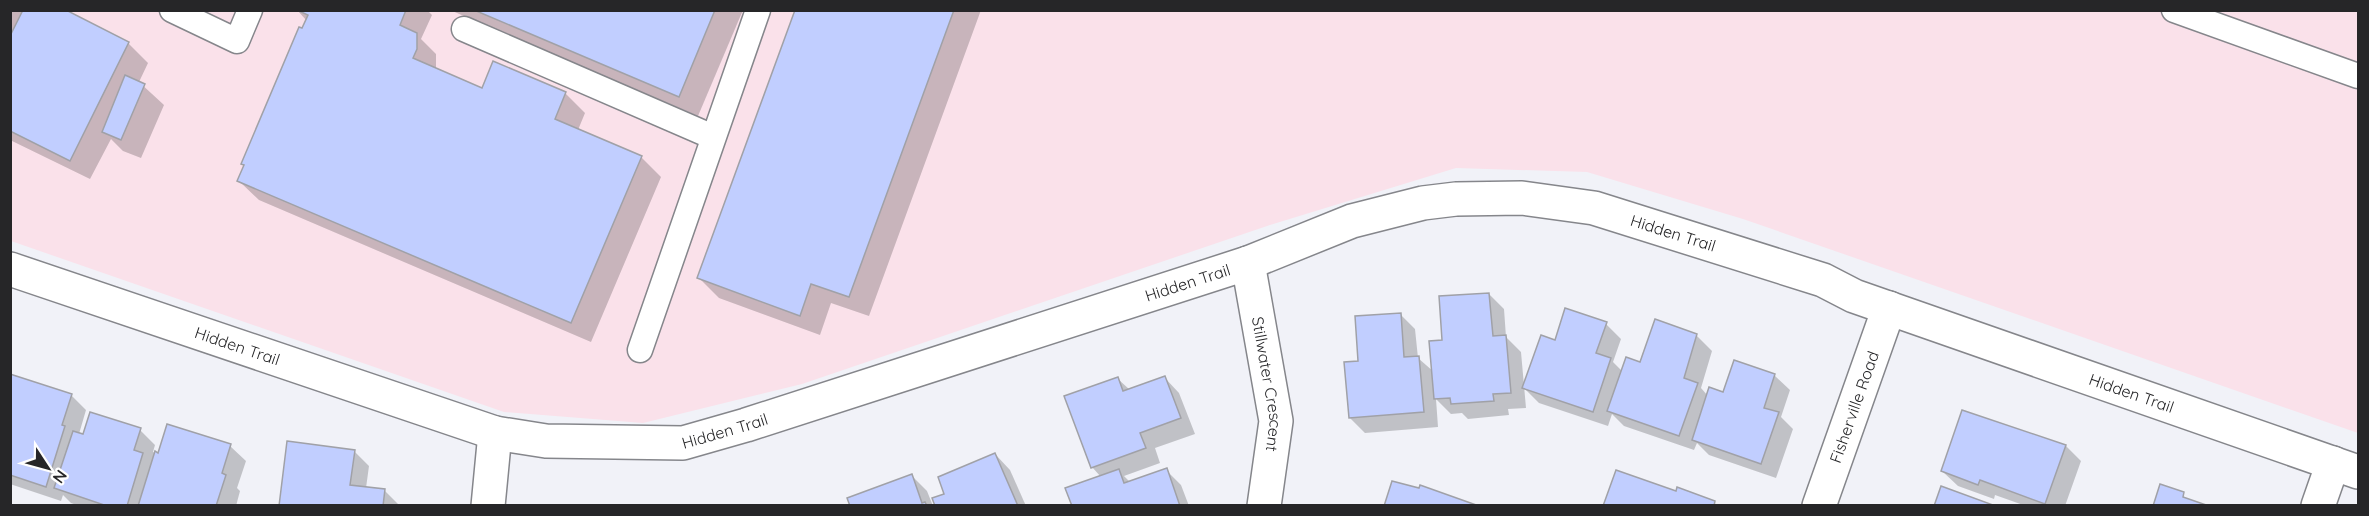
<svg xmlns="http://www.w3.org/2000/svg" width="2369" height="516" font-family="Quicksand,sans-serif">
  <rect width="100%" height="100%" fill="#f1f2f8"/>
  <polygon fill="#fae1ea" points="11,11 2358,11 2358,433 1743,219 1587,172 1456,168 1270,225 802,384 643,423 504,412 11,241"/>
  <g fill="#0003">
    <polygon points="10,10 63,10 128,43 148,63 139,82 164,105 141,158 123,151 111,139 90,179 10,140"/>
    <polygon points="297,10 427,10 432,15 421,39 436,54 436,70 483,90 565,93 585,113 578,130 641,157 661,177 591,342 259,200 239,181 245,166 242,164 307,21"/>
    <polygon points="450,10 743,10 698,116"/>
    <polygon points="797,10 981,10 869,316 831,303 820,335 719,298 699,278"/>
    <polygon points="1489,294 1504,309 1506,337 1521,352 1526,408 1508,409 1509,415 1468,419 1462,413 1451,414 1436,399 1438,427 1365,433 1350,418 1360,362 1400,314 1415,329 1418,358 1434,372 1444,341"/>
    <polygon points="1606,324 1621,339 1613,362 1622,371 1696,335 1712,351 1701,388 1708,396 1724,394 1774,375 1790,390 1781,417 1793,429 1776,478 1709,455 1697,443 1694,450 1624,426 1612,414 1608,426 1539,403 1524,388 1556,342"/>
    <polygon points="11,375 71,395 86,410 79,434 140,430 155,445 153,452 159,455 230,446 246,461 237,488 240,491 236,506 79,506 71,503 63,495 61,501 10,484"/>
    <polygon points="1164,377 1179,393 1195,434 1155,448 1160,463 1124,476 1131,483 1166,470 1181,485 1189,506 1073,506 1101,477 1092,467 1118,379 1130,390"/>
    <polygon points="1963,412 2066,446 2081,461 2065,506 2026,506 1995,495 1994,499 1958,486 1942,471"/>
    <polygon points="354,451 369,466 366,488 384,490 400,506 281,506"/>
    <polygon points="995,454 1010,470 1026,506 936,506"/>
    <polygon points="912,476 927,491 933,506 852,506"/>
  </g>
  <g fill="#c1ceff" stroke="#a0a1a7" stroke-width="1.5">
    <polygon points="23,10 66,10 129,42 70,161 10,131 10,36"/>
    <polygon points="297,10 406,10 400,25 417,33 417,49 413,58 482,88 493,61 566,92 555,119 642,156 571,323 237,181 244,165 241,164 299,27 302,28 308,15"/>
    <polygon points="474,10 715,10 679,97"/>
    <polygon points="795,10 954,10 849,297 811,284 800,316 697,278"/>
    <polygon points="125,75 145,84 121,140 102,132"/>
    <polygon points="1489,293 1493,336 1506,335 1511,393 1493,394 1494,401 1451,404 1450,398 1434,399 1429,341 1442,340 1439,296"/>
    <polygon points="1565,308 1607,322 1596,353 1611,358 1593,412 1522,388 1541,335 1555,340"/>
    <polygon points="1401,313 1404,357 1419,356 1424,412 1349,418 1344,362 1358,361 1355,316"/>
    <polygon points="1655,319 1697,334 1684,378 1698,383 1679,436 1607,411 1626,357 1640,362"/>
    <polygon points="1734,360 1775,374 1764,408 1779,412 1761,464 1692,440 1709,387 1723,392"/>
    <polygon points="10,374 72,394 62,425 65,426 46,487 10,475"/>
    <polygon points="1165,376 1181,418 1140,433 1146,448 1091,468 1064,396 1118,377 1123,391"/>
    <polygon points="1962,410 2066,445 2045,504 1980,480 1978,485 1941,471"/>
    <polygon points="90,412 141,428 134,450 143,453 127,506 107,506 54,488 73,431 83,434"/>
    <polygon points="167,424 231,444 222,473 226,475 216,506 138,506 155,451 158,453"/>
    <polygon points="287,441 355,450 350,485 385,489 383,506 279,506"/>
    <polygon points="995,453 1018,506 935,506 932,498 944,494 938,477"/>
    <polygon points="1167,468 1180,506 1072,506 1065,488 1119,469 1124,483"/>
    <polygon points="1616,470 1676,491 1677,487 1715,501 1714,506 1603,506"/>
    <polygon points="912,474 922,503 925,502 927,506 850,506 847,498"/>
    <polygon points="1392,481 1419,488 1420,485 1479,506 1384,506"/>
    <polygon points="2160,484 2184,492 2183,497 2209,506 2153,506"/>
    <polygon points="1941,486 1993,505 1992,506 1934,506"/>
  </g>
  <g fill="none" stroke-linecap="round" stroke-linejoin="round">
    <g stroke="#85868b" stroke-width="27">
      <g id="lane">
        <polyline points="172,10 237,41 250,10"/>
        <polyline points="2174,10 2358,76"/>
        <polyline points="464,29 713,137"/>
        <polyline points="640,350 758,10"/>
      </g>
    </g>
    <g stroke="#85868b" stroke-width="36">
      <g id="street">
        <path id="s1" d="M 1248,263 L 1276,421 L 1264,506"/>
        <path id="s2" d="M 10,269 L 495,433 L 546,441 L 683,443 L 746,425 L 1248,263 L 1352,221 L 1423,203 L 1456,199 L 1522,198 L 1594,208 L 1823,280 L 1854,296 L 2358,472"/>
        <polyline points="488,506 495,433"/>
        <path id="s3" d="M 1819,506 L 1889,308"/>
        <polyline points="2318,506 2333,463"/>
      </g>
    </g>
    <use href="#lane" stroke="#fff" stroke-width="24"/>
    <use href="#street" stroke="#fff" stroke-width="33"/>
  </g>
  <g text-anchor="middle" stroke-width="4.5" stroke-linejoin="round" paint-order="stroke">
    <g font-size="16" fill="#262628" stroke="#fff">
      <text dy="6" stroke="none"><textPath href="#s2" startOffset="1734">Hidden Trail</textPath></text>
      <text dy="6" stroke="none"><textPath href="#s2" startOffset="1230">Hidden Trail</textPath></text>
      <text dy="6" stroke="none"><textPath href="#s2" startOffset="240">Hidden Trail</textPath></text>
      <text dy="6" stroke="none"><textPath href="#s1" startOffset="123">Stillwater Crescent</textPath></text>
      <text dy="6" stroke="none"><textPath href="#s2" startOffset="2220">Hidden Trail</textPath></text>
      <text dy="6" stroke="none"><textPath href="#s3" startOffset="105">Fisherville Road</textPath></text>
      <text dy="6" stroke="none"><textPath href="#s2" startOffset="744">Hidden Trail</textPath></text>
    </g>
  </g>
  <rect width="2369" height="516" fill="none" stroke="#262628" stroke-width="24"/>
  <g transform="translate(48 468) rotate(126)" stroke="#ffffff" stroke-width="4.5" paint-order="stroke">
  <path d="M0-4.5L10 22L0 15L-10 22Z" fill="#262628"/>
  <text y="-9" font-size="16" font-weight="bold" text-anchor="middle" fill="#262628">N</text>
  </g>
</svg>
